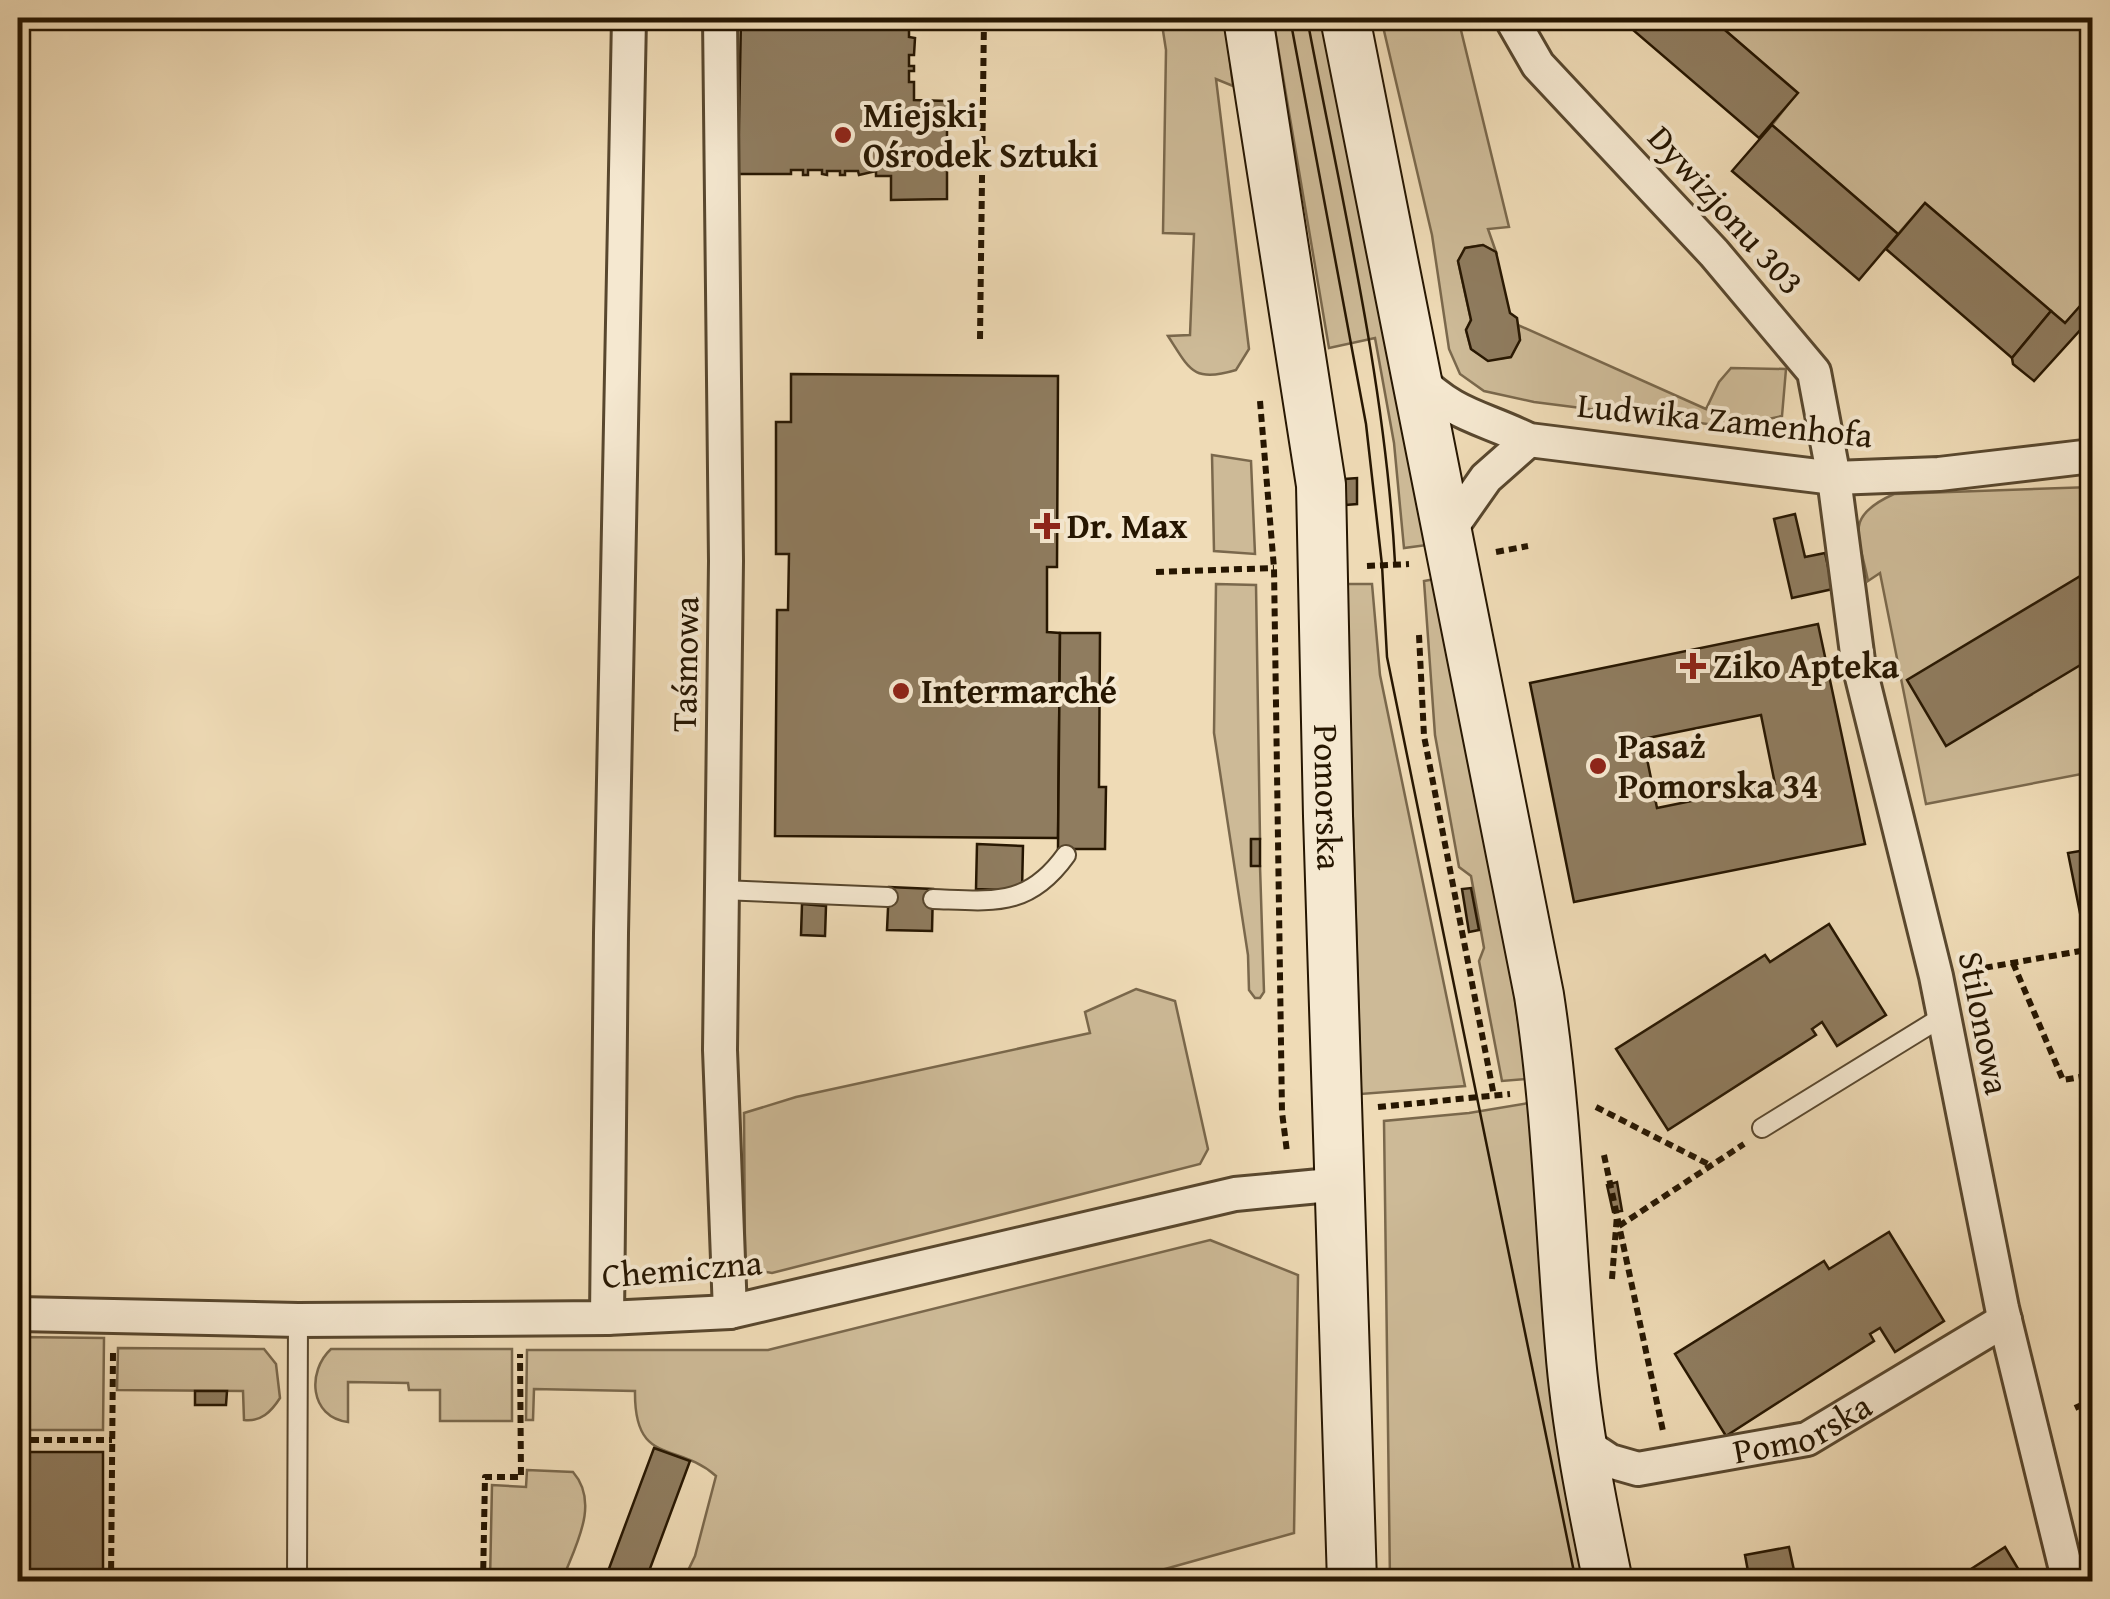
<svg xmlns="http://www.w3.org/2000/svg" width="2110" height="1599" font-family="'Gentium Book Plus',serif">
  <rect width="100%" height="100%" fill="#efdbb6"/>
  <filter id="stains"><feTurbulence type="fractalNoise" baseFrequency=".002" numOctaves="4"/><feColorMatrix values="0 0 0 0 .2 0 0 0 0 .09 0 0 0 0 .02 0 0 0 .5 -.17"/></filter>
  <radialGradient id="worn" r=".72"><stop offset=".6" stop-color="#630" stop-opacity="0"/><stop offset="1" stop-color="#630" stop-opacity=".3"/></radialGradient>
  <g fill="#cdba97" stroke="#7a684c" stroke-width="2.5">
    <path d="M 1161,18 L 1225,18 L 1233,86 L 1216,79 L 1249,349 L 1236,370 C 1193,383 1190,370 1168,336 L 1190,335 L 1194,234 L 1163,233 L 1166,50 Z"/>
    <polygon points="1273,18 1322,18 1427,545 1404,548 1394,443 1375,338 1329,348"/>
    <polygon points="1381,18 1458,18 1509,227 1488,229 1496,252 1483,245 1466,248 1458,261 1471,320 1466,330 1471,349 1488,360 1510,357 1520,340 1518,325 1706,409 1719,382 1731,368 1786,369 1782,416 1731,427 1534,402 1484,391 1460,374 1449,349 1432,235"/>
    <polygon points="1711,18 2092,18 2092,294 2065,323 1925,203 1898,234 1772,125 1797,93"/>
    <polygon points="1212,455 1251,461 1255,554 1214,551"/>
    <path d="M 2092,487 L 2092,772 L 1926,804 L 1880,573 L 1868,581 C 1859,535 1843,517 1894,494 Z"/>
    <polygon points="1435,579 1507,948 1527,1079 1502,1081 1479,961 1484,948 1471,876 1459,867 1435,735 1424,581"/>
    <polygon points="1216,584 1256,585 1260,839 1251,840 1251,865 1260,866 1264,992 1260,998 1255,998 1249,990 1248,955 1214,733"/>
    <polygon points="1346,584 1372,584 1380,675 1465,1086 1361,1094"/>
    <polygon points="1136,989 1175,1001 1208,1149 1200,1164 772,1273 754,1270 745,1257 744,1113 796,1097 1090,1033 1085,1012"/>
    <polygon points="1529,1103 1590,1581 1390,1581 1384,1121 1469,1113"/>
    <path d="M 1210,1240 L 1298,1275 L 1294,1533 L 1122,1581 L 683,1581 L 695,1556 L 716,1476 C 677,1441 634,1467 635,1391 L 534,1389 L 533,1420 L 526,1420 L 527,1350 L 768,1350 Z"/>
    <polygon points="18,1337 104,1338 103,1430 18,1430"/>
    <path d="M 118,1348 L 264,1349 L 276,1364 L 280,1398 C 271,1412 261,1422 244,1420 L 243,1391 L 117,1390 Z"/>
    <path d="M 331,1349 L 512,1349 L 512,1421 L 440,1421 L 440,1390 L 409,1390 L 408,1383 L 348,1382 L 348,1422 C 309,1417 307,1371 331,1349 Z"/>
    <path d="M 527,1470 L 573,1472 C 601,1504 574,1548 562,1581 L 490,1581 L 492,1485 L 526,1487 Z"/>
  </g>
  <g fill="#8f7c5f" stroke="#261601" stroke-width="2.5" fill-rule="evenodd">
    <polygon points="741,18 909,18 909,21 915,21 915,25 909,25 909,37 915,38 914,55 909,55 909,66 914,66 914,71 909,71 909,82 914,82 914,100 947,101 947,199 891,200 891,176 876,176 876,171 859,175 858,171 845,171 845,175 840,175 840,171 827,171 827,175 822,174 822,170 808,170 808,175 803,175 803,170 791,170 791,174 738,174"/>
    <polygon points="1644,18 1711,18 1798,93 1759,138 1633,30"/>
    <polygon points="1772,125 1898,234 1859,280 1732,171"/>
    <polygon points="1925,203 2051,311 2012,358 1886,249"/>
    <polygon points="1483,245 1496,252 1510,313 1517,318 1520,340 1511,357 1488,361 1471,349 1466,330 1471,320 1458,261 1465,248"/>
    <polygon points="2080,306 2092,317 2034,381 2013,364 2012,358 2051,311 2065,323"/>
    <polygon points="791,374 1058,376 1057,567 1047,567 1047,632 1060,633 1058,838 775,836 777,610 788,610 789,554 776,554 776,422 791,422"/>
    <polygon points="1357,478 1357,504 1346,505 1345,479"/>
    <polygon points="1795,514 1805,557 1825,553 1833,589 1792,598 1774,519"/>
    <polygon points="2092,569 2092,658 1946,746 1907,680"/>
    <path d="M 1818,624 L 1865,844 L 1574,902 L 1530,683 ZM 1761,715 L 1775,784 L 1657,808 L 1643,739 Z"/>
    <polygon points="1060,633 1100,633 1099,787 1106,787 1105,849 1058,849"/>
    <rect x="1251" y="839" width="9" height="27"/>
    <polygon points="977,844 1023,846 1022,891 976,889"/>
    <polygon points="2092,849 2092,926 2083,928 2068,853"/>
    <polygon points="889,887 933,889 932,931 887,930"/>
    <polygon points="1471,888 1479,930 1469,932 1462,889"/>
    <polygon points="802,904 826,906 825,936 801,935"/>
    <polygon points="1829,924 1886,1015 1837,1046 1822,1022 1812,1029 1816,1035 1668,1130 1616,1049 1765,955 1770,962"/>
    <polygon points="1617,1182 1622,1211 1613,1212 1607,1185"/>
    <polygon points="1889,1232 1944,1321 1895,1352 1880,1328 1870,1334 1874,1341 1726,1436 1675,1354 1824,1261 1829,1269"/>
    <polygon points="195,1391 227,1391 226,1405 195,1405"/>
    <polygon points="654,1448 690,1461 645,1582 604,1582"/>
    <rect x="18" y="1452" width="85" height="130"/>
    <polygon points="1789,1547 1795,1575 1750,1582 1745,1555"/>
    <polygon points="2005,1547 2026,1582 1951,1582"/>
  </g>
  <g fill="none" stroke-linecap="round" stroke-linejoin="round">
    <g stroke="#58472e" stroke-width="22">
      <g id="lane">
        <polyline points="722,890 888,897"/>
        <path d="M 933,899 C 993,901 1028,908 1066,855"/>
        <polyline points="1762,1128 1942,1017"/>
        <polyline points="297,1582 298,1320"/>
      </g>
    </g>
    <g stroke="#58472e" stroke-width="38">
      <g id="street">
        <polyline points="720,18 726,561 720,1050 730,1312"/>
        <polyline points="1511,18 1538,65 1714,253 1814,372 1834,478 1858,661 1936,976 2002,1308 2069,1582"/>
        <path d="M 1415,376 C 1455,417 1480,416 1529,440 L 1834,478 L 1939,474 L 2092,456"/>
        <polyline points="1446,535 1486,478 1529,440"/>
        <polyline points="18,1314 298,1320 607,1318 730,1312 1235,1194 1341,1184"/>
        <polyline points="607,1318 611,933 629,18"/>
        <path id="s1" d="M 1580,1441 L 1610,1461 L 1638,1469 L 1807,1439 L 2005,1320"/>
      </g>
    </g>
    <g stroke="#261601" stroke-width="52">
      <g id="secondary">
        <path id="s2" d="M 1248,18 L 1321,485 L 1328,816 L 1352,1582"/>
        <path d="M 1345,18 L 1539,995 C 1557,1112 1560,1230 1570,1347 C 1576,1426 1592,1504 1608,1582"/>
      </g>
    </g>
    <g stroke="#261601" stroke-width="6" stroke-dasharray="8 5" stroke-linecap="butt">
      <polyline points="980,339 984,18"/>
      <polyline points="1260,401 1274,568 1282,1112 1287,1152"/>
      <polyline points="1496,552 1528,546"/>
      <polyline points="1367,566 1409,564"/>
      <polyline points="1156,572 1274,568"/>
      <polyline points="1419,635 1424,736 1494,1096"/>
      <polyline points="2013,963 2063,1080 2092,1075"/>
      <polyline points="1972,970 2092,949"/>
      <polyline points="1378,1107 1510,1094"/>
      <polyline points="1596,1107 1710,1165"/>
      <polyline points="1604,1155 1663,1431"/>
      <polyline points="1619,1226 1744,1144"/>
      <polyline points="1612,1279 1617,1215"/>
      <polyline points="2075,1408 2092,1400"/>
      <polyline points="18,1440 112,1440"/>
      <polyline points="111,1582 113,1353"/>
      <polyline points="483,1582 485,1477 521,1477 520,1354"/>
    </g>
    <use href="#lane" stroke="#f5e8d0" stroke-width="18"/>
    <use href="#street" stroke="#f5e8d0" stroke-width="32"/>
    <use href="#secondary" stroke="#f5e8d0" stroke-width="48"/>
    <g stroke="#261601" stroke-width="2.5">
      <polyline points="1290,18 1366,424 1382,565 1387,657 1576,1582"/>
      <path d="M 1307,18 C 1341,198 1385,379 1395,563"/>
    </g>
  </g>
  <g fill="#8f2418" stroke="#f5e8d0" stroke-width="4">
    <circle cx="843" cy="135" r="10"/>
    <path d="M1042 511h10v10h10v10h-10v10h-10v-10h-10v-10h10z"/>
    <path d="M1688 651h10v10h10v10h-10v10h-10v-10h-10v-10h10z"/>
    <circle cx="901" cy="691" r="10"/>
    <circle cx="1598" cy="766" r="10"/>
  </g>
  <g text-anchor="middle" stroke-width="8" stroke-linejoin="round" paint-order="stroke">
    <g font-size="35" font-weight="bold" fill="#261601" stroke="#f5e8d0" text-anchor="start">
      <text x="863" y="127">Miejski<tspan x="863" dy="40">Ośrodek Sztuki</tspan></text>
      <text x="1067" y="538">Dr. Max</text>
      <text x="1713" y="678">Ziko Apteka</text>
      <text x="921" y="703">Intermarché</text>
      <text x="1618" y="758">Pasaż<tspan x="1618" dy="40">Pomorska 34</tspan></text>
    </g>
    <g font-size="35" fill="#261601" stroke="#f5e8d0">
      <text transform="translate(1726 210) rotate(48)" y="12">Dywizjonu 303</text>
      <text transform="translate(1725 420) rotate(6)" y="12">Ludwika Zamenhofa</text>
      <text transform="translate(685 664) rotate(-89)" y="12">Taśmowa</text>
      <text dy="12" stroke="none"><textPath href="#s2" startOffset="785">Pomorska</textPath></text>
      <text transform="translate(1984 1023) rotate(79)" y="12">Stilonowa</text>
      <text transform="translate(682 1269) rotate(-5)" y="12">Chemiczna</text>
      <text dy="12" stroke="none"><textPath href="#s1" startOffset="235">Pomorska</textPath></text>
    </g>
  </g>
  <rect width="2110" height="1599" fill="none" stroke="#efdbb6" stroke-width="60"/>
  <rect x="20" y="20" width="2070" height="1559" fill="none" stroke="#261601" stroke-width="5"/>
  <rect x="30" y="30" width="2050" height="1539" fill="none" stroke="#261601" stroke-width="2.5"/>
  <rect width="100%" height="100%" filter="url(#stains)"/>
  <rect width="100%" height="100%" fill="url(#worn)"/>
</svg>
